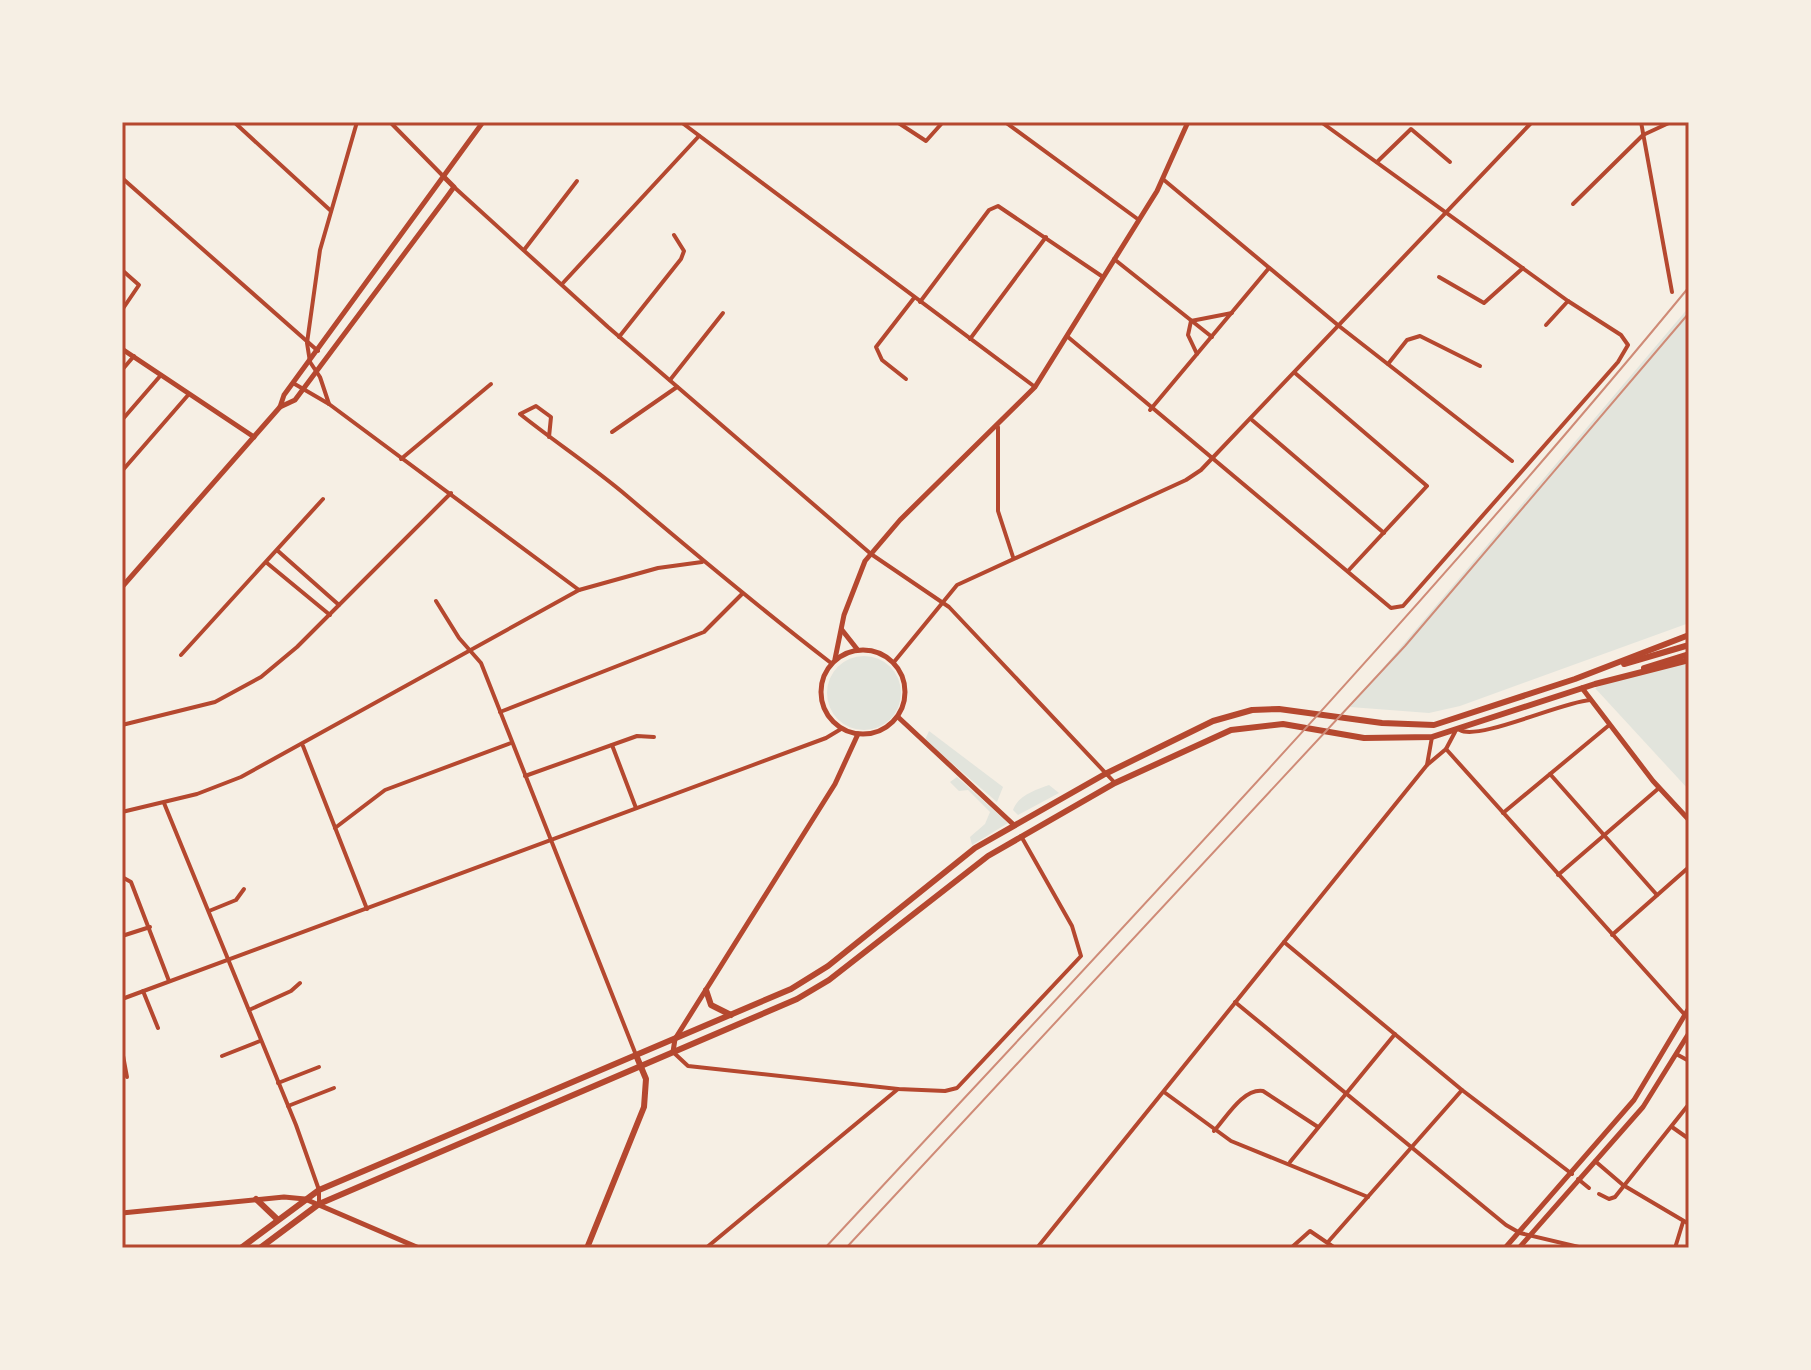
<svg xmlns="http://www.w3.org/2000/svg" width="1811" height="1370" font-family="Jost,sans-serif">
  <rect width="100%" height="100%" fill="#f6efe4"/>
  <g fill="#e2e4dc">
    <polygon points="1689,307 1689,623 1460,706 1429,713 1350,707"/>
    <polygon points="1689,652 1689,790 1595,688"/>
    <circle cx="864" cy="693" r="37"/>
    <polygon points="929,731 1003,787 997,802 925,740"/>
    <polygon points="957,777 1008,823 972,845 970,837 985,824 990,812 968,790 959,791 950,782"/>
    <path d="M 1049,785 L 1059,793 L 1018,815 L 1013,810 C 1018,795 1036,790 1049,785 Z"/>
  </g>
  <g fill="none" stroke-linecap="round" stroke-linejoin="round">
    <g stroke="#b5482f" stroke-width="4">
      <polyline points="234,122 331,211"/>
      <polyline points="390,122 444,177"/>
      <polyline points="681,122 1035,387"/>
      <polyline points="897,122 926,141 943,122"/>
      <polyline points="1005,122 1139,220"/>
      <polyline points="1641,122 1672,292"/>
      <polyline points="1377,162 1411,129 1450,162"/>
      <polyline points="122,178 318,351"/>
      <polyline points="1164,180 1339,326 1512,461"/>
      <polyline points="454,187 608,327 871,554 949,607 1115,783"/>
      <polyline points="1573,204 1643,135 1671,122"/>
      <polyline points="524,250 577,181"/>
      <polyline points="1114,259 1212,337"/>
      <polyline points="122,270 139,285 122,310"/>
      <polyline points="1439,277 1484,303 1523,268"/>
      <polyline points="562,284 699,136"/>
      <polyline points="920,302 989,210 998,206 1103,277"/>
      <polyline points="1546,325 1568,301"/>
      <polyline points="619,337 681,259 684,251 674,235"/>
      <polyline points="1068,337 1391,608 1403,606 1618,362 1628,345 1621,335 1568,301 1321,122"/>
      <polyline points="970,339 1046,237"/>
      <polyline points="1197,354 1188,335 1191,321 1232,313"/>
      <polyline points="1388,364 1407,340 1420,336 1480,366"/>
      <polyline points="122,370 134,356"/>
      <polyline points="1295,373 1427,486 1348,571"/>
      <polyline points="906,379 882,360 876,347 914,298"/>
      <polyline points="670,380 723,313"/>
      <polyline points="293,383 329,404 579,590"/>
      <polyline points="329,404 320,377 310,362 307,343 320,250 357,122"/>
      <polyline points="1150,410 1269,268"/>
      <polyline points="122,420 161,375"/>
      <polyline points="1252,420 1384,533"/>
      <polyline points="998,427 998,511 1013,557"/>
      <polyline points="612,432 677,387"/>
      <path d="M 549,437 L 551,417 L 536,406 L 520,414 C 555,442 593,467 627,496 C 694,553 761,609 831,663"/>
      <polyline points="401,459 491,384"/>
      <polyline points="122,471 189,394"/>
      <polyline points="278,551 339,605"/>
      <polyline points="267,563 330,615"/>
      <polyline points="436,601 459,638 481,663 636,1055"/>
      <polyline points="181,655 323,499"/>
      <polyline points="894,662 957,585 1186,480 1201,470 1532,122"/>
      <polyline points="500,712 704,632 742,594"/>
      <polyline points="122,725 215,702 261,677 297,647 451,493"/>
      <path d="M 1460,730 C 1478,741 1562,702 1590,700"/>
      <polyline points="612,745 636,808"/>
      <polyline points="303,746 367,909"/>
      <polyline points="1446,749 1685,1015"/>
      <polyline points="1427,765 1432,737"/>
      <polyline points="1550,774 1657,895"/>
      <polyline points="525,776 637,736 654,737"/>
      <polyline points="164,803 296,1125 319,1190 319,1203"/>
      <polyline points="122,812 197,794 241,777 579,590 658,568 702,562"/>
      <polyline points="1503,813 1608,726"/>
      <polyline points="335,828 385,790 511,743"/>
      <polyline points="1558,875 1659,788"/>
      <polyline points="122,877 131,882 169,981"/>
      <polyline points="209,911 236,900 244,889"/>
      <polyline points="1612,935 1689,867"/>
      <polyline points="122,936 150,927"/>
      <polyline points="1284,942 1462,1090 1572,1174"/>
      <polyline points="143,991 158,1028"/>
      <polyline points="122,999 826,738 841,729"/>
      <polyline points="1235,1002 1506,1225 1520,1233 1583,1248"/>
      <polyline points="249,1010 291,991 300,983"/>
      <polyline points="122,1050 127,1077"/>
      <polyline points="673,1052 688,1066 898,1089 945,1091 957,1088 1081,956 1072,926 1021,836"/>
      <polyline points="1678,1055 1689,1061"/>
      <polyline points="222,1056 260,1041"/>
      <polyline points="278,1083 319,1067"/>
      <polyline points="1164,1092 1231,1141 1368,1197"/>
      <polyline points="288,1106 334,1088"/>
      <polyline points="1672,1127 1689,1139"/>
      <path d="M 1214,1131 C 1226,1118 1243,1088 1263,1091 L 1318,1127"/>
      <polyline points="1595,1161 1623,1185 1689,1224"/>
      <polyline points="1290,1162 1395,1034"/>
      <polyline points="1578,1179 1589,1188"/>
      <polyline points="1599,1194 1609,1199 1615,1197 1689,1104"/>
      <polyline points="1328,1242 1462,1090"/>
      <polyline points="706,1248 898,1089"/>
      <polyline points="1037,1248 1427,765 1446,749 1455,732"/>
      <polyline points="1291,1248 1310,1231 1335,1248"/>
      <polyline points="1675,1248 1683,1222"/>
    </g>
    <g stroke="#b5482f" stroke-width="5">
      <polyline points="122,349 254,437"/>
      <polyline points="280,407 295,400 446,198 454,187 444,177"/>
      <polyline points="122,587 280,407 284,395 483,122"/>
      <polyline points="842,630 857,649"/>
      <circle cx="863" cy="692" r="42"/>
      <polyline points="835,659 844,615 865,561 900,520 1035,387 1157,191 1188,122"/>
      <polyline points="1582,688 1653,781 1689,820"/>
      <polyline points="898,717 1014,825"/>
      <polyline points="673,1052 675,1039 835,784 858,734"/>
      <polyline points="122,1213 284,1197 305,1199 419,1248"/>
      <polyline points="1505,1248 1634,1100 1689,1008"/>
      <polyline points="1519,1248 1643,1107 1689,1033"/>
    </g>
    <g stroke="#b5482f" stroke-width="6">
      <polyline points="1624,664 1689,645"/>
      <polyline points="1644,668 1689,654"/>
      <polyline points="706,990 711,1005 731,1015"/>
      <polyline points="256,1199 277,1219"/>
      <polyline points="241,1248 319,1190 791,989 828,966 975,848 1105,774 1213,721 1252,710 1279,709 1382,723 1434,725 1575,679 1689,635"/>
      <polyline points="260,1248 319,1204 797,999 829,980 988,856 1115,783 1231,730 1283,724 1364,738 1432,737 1595,684 1689,660"/>
      <polyline points="587,1248 644,1107 646,1079 636,1055"/>
    </g>
    <g stroke="#cf8b77" stroke-width="2">
      <path d="M 825,1248 C 1118,932 1415,620 1689,287"/>
      <polyline points="846,1248 1405,646 1689,313"/>
    </g>
  </g>
  <rect width="1811" height="1370" fill="none" stroke="#f6efe4" stroke-width="248"/>
  <rect x="124" y="124" width="1563" height="1122" fill="none" stroke="#b5482f" stroke-width="3"/>
</svg>
